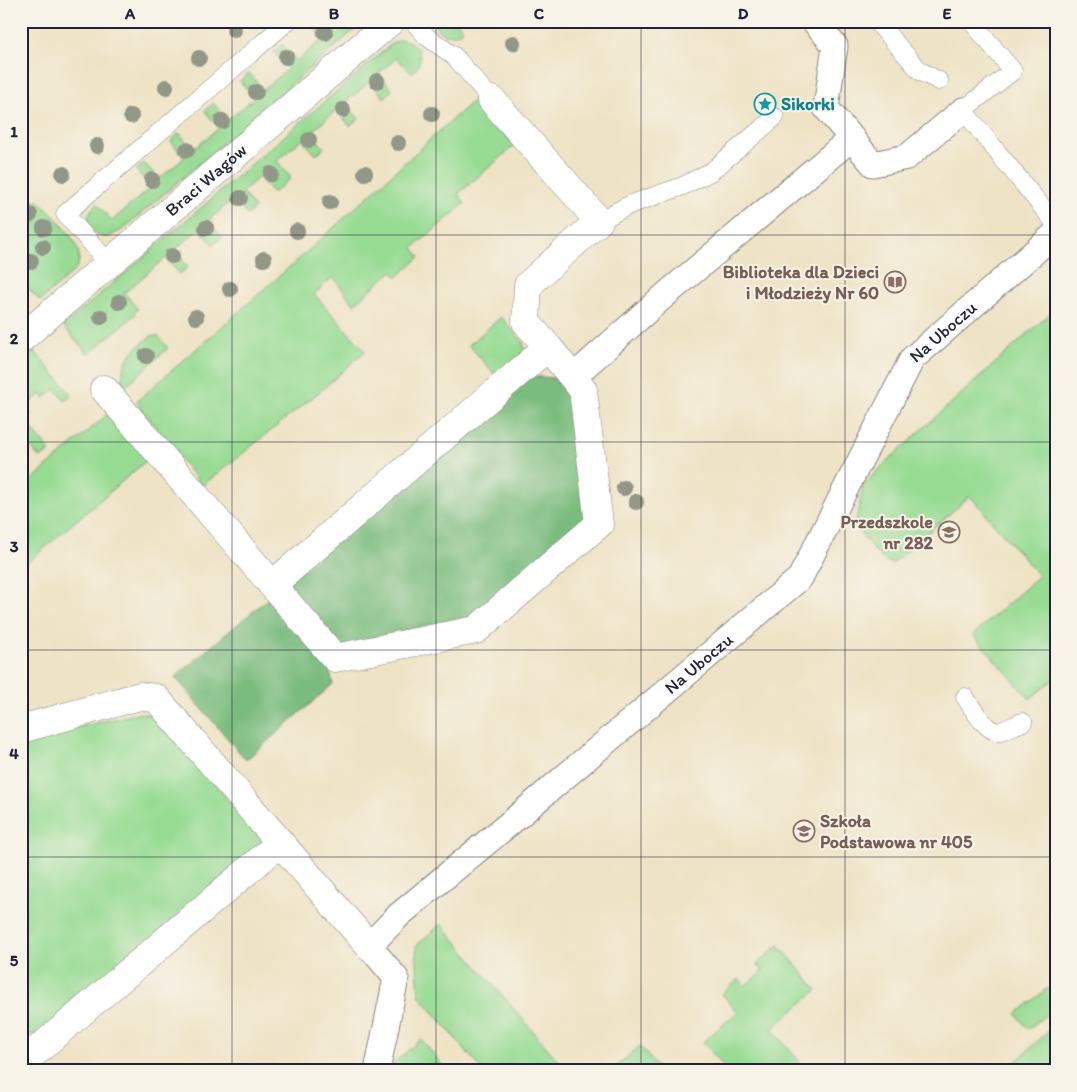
<svg xmlns="http://www.w3.org/2000/svg" width="1077" height="1092" font-family="Itim,sans-serif">
  <rect width="100%" height="100%" fill="#f7f3e8"/>
  <filter id="ink" filterUnits="userSpaceOnUse"><feTurbulence type="fractalNoise" baseFrequency=".02" numOctaves="2"/><feDisplacementMap in="SourceGraphic" scale="10" xChannelSelector="R" yChannelSelector="G"/><feConvolveMatrix kernelMatrix="1 2 1 2 8 2 1 2 1" color-interpolation-filters="sRGB"/></filter>
  <filter id="wash" filterUnits="userSpaceOnUse"><feTurbulence type="fractalNoise" baseFrequency=".0096" numOctaves="4" result="noise"/><feDisplacementMap in="SourceGraphic" scale="20" xChannelSelector="R" yChannelSelector="G"/><feGaussianBlur stdDeviation="1.12" result="paint"/><feColorMatrix in="noise" values="0 0 0 0 0 0 0 0 0 0 0 0 0 0 0 0 0 1.4 0 .05"/><feComposite in="paint" operator="in"/></filter>
  <g filter="url(#wash)">
    <rect width="100%" height="100%" fill="#eee3c5"/>
    <g fill="#98dc94" stroke="#5d7f68">
      <path d="M 309,21 L 324,21 L 332,31 L 343,21 L 365,21 L 122,230 L 108,237 C 89,237 81,216 97,204 L 112,221 L 151,187 L 136,170 L 144,163 L 159,179 L 184,158 L 171,141 L 179,133 L 193,150 L 219,128 L 205,111 L 213,103 L 228,120 L 254,98 L 240,81 L 249,73 L 263,90 L 288,69 L 274,52 L 282,44 L 297,61 L 323,39 Z"/>
      <path d="M 433,21 L 456,21 L 463,30 C 451,38 438,36 433,21 Z"/>
      <path d="M 399,40 C 419,39 428,62 411,73 L 396,58 L 379,73 L 392,90 L 384,98 L 370,81 L 345,103 L 359,119 L 350,126 L 336,110 L 311,133 L 324,148 L 316,155 L 302,139 L 277,161 L 291,178 L 273,193 L 259,177 L 242,192 L 255,208 L 247,215 L 233,199 L 208,221 L 222,237 L 213,244 L 199,229 L 175,250 L 188,267 L 180,274 L 165,258 L 124,293 L 138,309 L 134,312 L 136,314 L 88,354 L 63,326 L 394,42 Z"/>
      <polygon points="477,97 514,146 458,194 465,203 413,248 420,257 397,277 392,271 354,304 333,277 314,294 365,351 324,388 202,486 136,402 309,250"/>
      <path d="M 37,199 C 51,215 92,247 75,270 L 40,301 L 21,280 L 21,213 Z"/>
      <path d="M 1056,308 L 1056,677 L 1030,699 L 973,635 L 1039,576 L 970,496 L 892,564 C 876,557 865,538 855,525 L 863,486 L 885,463 Z"/>
      <polygon points="501,317 523,342 525,356 499,379 469,345"/>
      <path d="M 151,336 L 158,336 L 168,348 L 122,389 C 121,360 130,353 151,336 Z"/>
      <polygon points="34,351 72,395 65,401 55,389 44,398 41,394 24,407 31,415 25,420 50,451 40,458 21,436 21,362"/>
      <polygon points="115,408 154,454 21,568 21,489"/>
      <polygon points="141,713 160,718 265,845 43,1035 21,1034 21,740"/>
      <polygon points="441,924 567,1071 483,1071 419,995 416,946"/>
      <polygon points="779,945 817,990 772,1029 800,1062 790,1071 728,1071 703,1042 738,1012 722,994 739,979 745,986 763,971 757,964"/>
      <polygon points="1048,988 1052,993 1056,990 1056,1007 1028,1029 1016,1014"/>
      <polygon points="1056,1024 1056,1064 1049,1071 1006,1071"/>
      <polygon points="421,1039 447,1071 392,1071 394,1063"/>
      <polygon points="640,1046 660,1071 611,1071"/>
    </g>
    <g fill="#7abc7e" stroke="#4e6f5c">
      <polygon points="526,376 555,378 576,404 590,521 475,619 338,648 285,585"/>
      <polygon points="271,596 326,659 333,684 246,760 175,677"/>
    </g>
  </g>
  <g filter="url(#ink)">
    <g fill="none" stroke-linecap="round" stroke-linejoin="round">
      <g stroke="#888280" stroke-width="19">
        <g id="service">
          <polyline points="413,21 427,37 454,56 492,100"/>
          <polyline points="876,21 920,71 939,81"/>
          <polyline points="971,21 1013,71 963,110 1056,224"/>
          <polyline points="599,221 629,205 683,186 712,171 775,117"/>
          <polyline points="109,263 65,214 288,21"/>
          <path d="M 965,697 C 972,707 987,735 1001,731 C 1008,729 1016,724 1023,722"/>
        </g>
      </g>
      <g stroke="#888280" stroke-width="27">
        <g id="pedestrian">
          <polyline points="814,21 835,46 826,108 873,164 907,157 963,110"/>
          <polyline points="573,377 657,302 852,138"/>
          <path id="s1" d="M 377,1071 L 396,978 L 369,946 L 399,915 L 516,818 L 800,578 L 912,359 L 1056,233"/>
        </g>
      </g>
      <g stroke="#888280" stroke-width="29">
        <g id="minor">
          <path id="s2" d="M 21,339 L 391,21"/>
          <polyline points="104,389 335,658 476,630 599,524 583,390 548,347"/>
          <polyline points="272,585 548,347 526,322 528,285 599,221 492,100"/>
          <polyline points="21,729 140,696 156,698 369,946"/>
          <polyline points="21,1064 280,843"/>
        </g>
      </g>
      <use href="#service" stroke="#fff" stroke-width="18"/>
      <use href="#pedestrian" stroke="#fff" stroke-width="25"/>
      <use href="#minor" stroke="#fff" stroke-width="28"/>
    </g>
    <g fill="#919888">
      <circle cx="234" cy="30" r="8"/>
      <circle cx="325" cy="33" r="8"/>
      <circle cx="513" cy="43" r="8"/>
      <circle cx="286" cy="57" r="8"/>
      <circle cx="199" cy="58" r="8"/>
      <circle cx="377" cy="81" r="8"/>
      <circle cx="166" cy="87" r="8"/>
      <circle cx="256" cy="92" r="8"/>
      <circle cx="343" cy="110" r="8"/>
      <circle cx="432" cy="114" r="8"/>
      <circle cx="131" cy="116" r="8"/>
      <circle cx="222" cy="121" r="8"/>
      <circle cx="309" cy="140" r="8"/>
      <circle cx="398" cy="143" r="8"/>
      <circle cx="97" cy="146" r="8"/>
      <circle cx="187" cy="150" r="8"/>
      <circle cx="365" cy="173" r="8"/>
      <circle cx="63" cy="174" r="8"/>
      <circle cx="271" cy="174" r="8"/>
      <circle cx="152" cy="180" r="8"/>
      <circle cx="240" cy="198" r="8"/>
      <circle cx="330" cy="202" r="8"/>
      <circle cx="30" cy="215" r="8"/>
      <circle cx="44" cy="228" r="8"/>
      <circle cx="206" cy="228" r="8"/>
      <circle cx="297" cy="231" r="8"/>
      <circle cx="43" cy="247" r="8"/>
      <circle cx="172" cy="256" r="8"/>
      <circle cx="264" cy="259" r="8"/>
      <circle cx="31" cy="261" r="8"/>
      <circle cx="230" cy="289" r="8"/>
      <circle cx="119" cy="302" r="8"/>
      <circle cx="101" cy="317" r="8"/>
      <circle cx="196" cy="317" r="8"/>
      <circle cx="146" cy="356" r="8"/>
      <circle cx="624" cy="488" r="8"/>
      <circle cx="636" cy="502" r="8"/>
    </g>
  </g>
  <path fill="none" stroke="#22223b" stroke-width="1" stroke-opacity="0.55" d="M 232,21 L 232,1071M 436,21 L 436,1071M 641,21 L 641,1071M 845,21 L 845,1071M 21,235 L 1056,235M 21,442 L 1056,442M 21,650 L 1056,650M 21,857 L 1056,857"/>
  <defs>
    <g id="sight-ring" transform="scale(1.125)"><circle r="9.5" fill="#f7f3e8" stroke="#0f9aa8" stroke-width="1.5"/><path d="M0-6L1.8-2.2L6-1.7L2.9 1.2L3.7 5.4L0 3.3L-3.7 5.4L-2.9 1.2L-6-1.7L-1.8-2.2Z" fill="#0f9aa8"/></g>
    <g id="library-ring" transform="scale(1.125)"><circle r="9.5" fill="#f7f3e8" stroke="#8d6e63" stroke-width="1.5"/><path d="M-6-4Q-3-5.5-.7-3.5V5Q-3 3-6 4ZM6-4Q3-5.5 .7-3.5V5Q3 3 6 4Z" fill="#8d6e63"/></g>
    <g id="school-ring" transform="scale(1.125)"><circle r="9.5" fill="#f7f3e8" stroke="#8d6e63" stroke-width="1.5"/><path d="M0-5L7-2L0 1L-7-2ZM-4 1L0 2.5L4 1V4Q0 6-4 4Z" fill="#8d6e63"/></g>
  </defs>
  <g fill-rule="evenodd">
    <use href="#sight-ring" x="765" y="104"/>
    <use href="#library-ring" x="895" y="282"/>
    <use href="#school-ring" x="949" y="532"/>
    <use href="#school-ring" x="804" y="831"/>
  </g>
  <g text-anchor="middle" stroke-width="4" stroke-linejoin="round" paint-order="stroke">
    <g font-size="18" font-weight="bold" fill="#0d838f" stroke="#f7f3e8" text-anchor="start">
      <text x="781" y="110">Sikorki</text>
    </g>
    <g font-size="18" fill="#22223b" stroke="#f7f3e8">
      <text dy="6" stroke="none"><textPath href="#s2" startOffset="244">Braci Wagów</textPath></text>
      <text dy="6" stroke="none"><textPath href="#s1" startOffset="991">Na Uboczu</textPath></text>
      <text dy="6" stroke="none"><textPath href="#s1" startOffset="571">Na Uboczu</textPath></text>
    </g>
    <g font-size="18" font-weight="bold" fill="#785e54" stroke="#f7f3e8" text-anchor="end">
      <text x="879" y="278">Biblioteka dla Dzieci<tspan x="879" dy="21">i Młodzieży Nr 60</tspan></text>
      <text x="933" y="528">Przedszkole<tspan x="933" dy="21">nr 282</tspan></text>
      <text x="820" y="827" text-anchor="start">Szkoła<tspan x="820" dy="21">Podstawowa nr 405</tspan></text>
    </g>
  </g>
  <rect width="1077" height="1092" fill="none" stroke="#f7f3e8" stroke-width="55"/>
  <rect x="28" y="28" width="1022" height="1036" fill="none" stroke="#22223b" stroke-width="2"/>
  <g font-size="16" text-anchor="middle" font-weight="bold" fill="#22223b">
    <text x="130" y="19">A</text>
    <text x="334" y="19">B</text>
    <text x="539" y="19">C</text>
    <text x="743" y="19">D</text>
    <text x="947" y="19">E</text>
    <text x="14" y="137">1</text>
    <text x="14" y="344">2</text>
    <text x="14" y="552">3</text>
    <text x="14" y="759">4</text>
    <text x="14" y="966">5</text>
  </g>
</svg>
